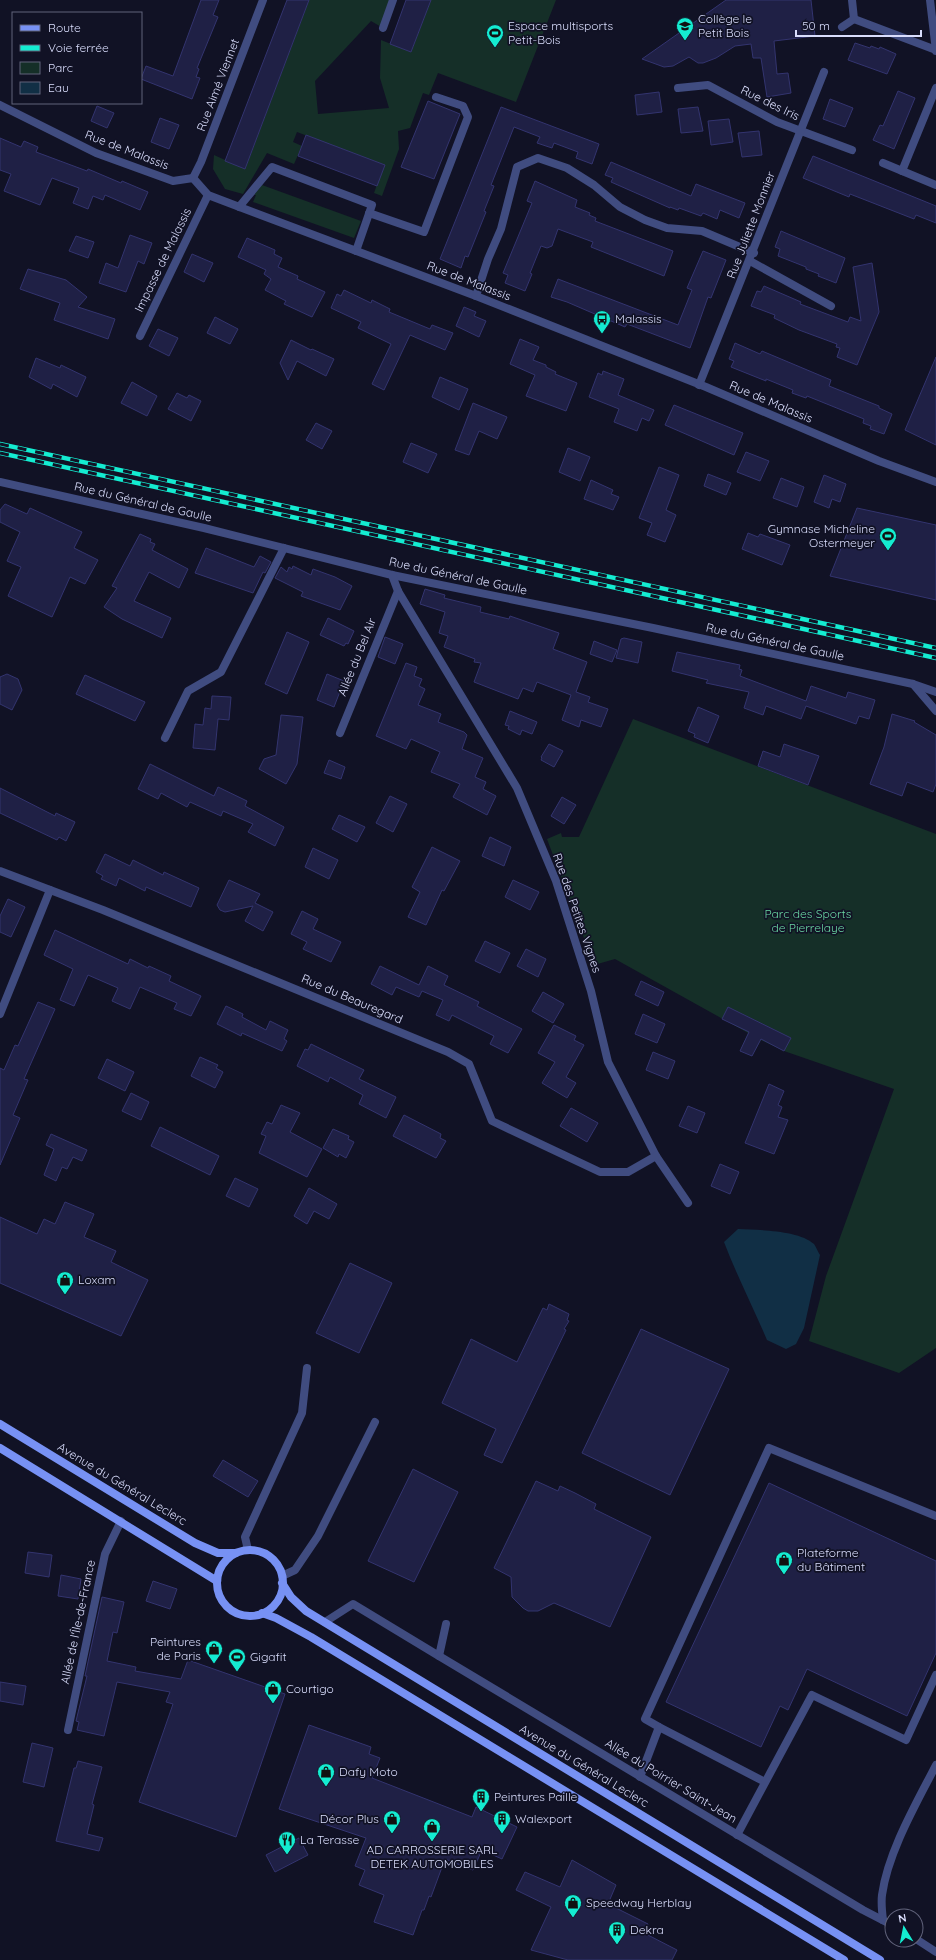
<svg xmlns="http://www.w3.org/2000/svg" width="936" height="1960" font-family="Quicksand,sans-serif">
  <rect width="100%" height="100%" fill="#111225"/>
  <g fill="#152f28">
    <polygon points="309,0 393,0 383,28 371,21 315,81 318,114 389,108 380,78 381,40 411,52 431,0 556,0 516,102 438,73 429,95 423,93 410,128 398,131 399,149 382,196 374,193 384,165 297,132 293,142 302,146 294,164 267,153 243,194 225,189 213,169 214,155 245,169"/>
    <polygon points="262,185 361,221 354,238 253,202 256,195 254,195"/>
    <polygon points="633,719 936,834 936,1348 899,1373 809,1341 826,1276 894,1089 784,1051 761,1040 752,1056 740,1051 748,1033 615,959 594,965 547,839 561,833 562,837 579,837"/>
  </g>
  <path fill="#112f45" d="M 738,1229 C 758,1230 799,1230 814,1244 C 816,1247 818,1252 820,1255 L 804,1328 L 796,1344 L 786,1349 L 767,1340 C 753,1307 737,1276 724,1242 Z"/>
  <g fill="#1f2045" stroke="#33346f">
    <polygon points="201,0 219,0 213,15 218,17 197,68 199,69 196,77 200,78 192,99 141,79 146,66 173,76"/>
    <polygon points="287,0 309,0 245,169 225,161"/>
    <polygon points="406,0 431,0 411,52 390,44"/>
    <polygon points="726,0 811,0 815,36 774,41 777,74 788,73 791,93 767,97 761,58 753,58 751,44 735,46 716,58 703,63 698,63 689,57 673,66 664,67 642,59"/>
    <polygon points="855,43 870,48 871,46 879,49 880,47 896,54 887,74 848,60"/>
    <polygon points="898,91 915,98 894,149 873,140 880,125 883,126"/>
    <polygon points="659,92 662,112 637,115 635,95"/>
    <polygon points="830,99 853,108 845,127 823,119"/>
    <polygon points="428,101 460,114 434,179 401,167"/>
    <polygon points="97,106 114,113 107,128 91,121"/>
    <polygon points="501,107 599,144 592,164 576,158 578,152 554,143 552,148 537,143 540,137 514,127 491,185 494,186 484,211 486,212 468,257 465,256 461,268 440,259"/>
    <polygon points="698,107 703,131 681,133 678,109"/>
    <polygon points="160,118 179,125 169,149 151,142"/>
    <polygon points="729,119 733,142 711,145 708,121"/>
    <polygon points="759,131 762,155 742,157 738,133"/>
    <polygon points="306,135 385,165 377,186 298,156"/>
    <polygon points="0,138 21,147 24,141 38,147 36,152 87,171 88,169 121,183 122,181 148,192 140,210 105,195 103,200 93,196 88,209 73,203 79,188 52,178 40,205 4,191 11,174 0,170"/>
    <polygon points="813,156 936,206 936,223 916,215 914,219 850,194 849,197 803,178"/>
    <polygon points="611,162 691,196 696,184 745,203 739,218 720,210 717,219 703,213 701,216 679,208 678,210 670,207 670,208 611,182 613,178 605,175"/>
    <polygon points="535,181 577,200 575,207 590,213 589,215 596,218 595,221 673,251 664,276 591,247 593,242 558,229 552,246 547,248 541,246 530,273 532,274 525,291 505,283 508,275 503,273 532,203 527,201"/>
    <polygon points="781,231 845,258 836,283 818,276 819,274 806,269 806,267 778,256 780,249 775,247"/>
    <polygon points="130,235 152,243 144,264 138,261 126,292 99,283 106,263 118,268"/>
    <polygon points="76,236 94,242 88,258 69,251"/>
    <polygon points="247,238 275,250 274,254 282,258 278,267 298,276 297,279 325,292 312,317 284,304 286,301 265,290 271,279 264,274 266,270 238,257"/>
    <polygon points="703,251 726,260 711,298 708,297 690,348 627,324 625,327 567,302 551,297 558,279 678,325 692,290 687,288"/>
    <polygon points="192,254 213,263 204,282 184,272"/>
    <polygon points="872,263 879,312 857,365 837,357 840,348 836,347 837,344 799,330 774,318 775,315 751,306 757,291 761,292 764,286 801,302 800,304 848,322 850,317 861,321 853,267"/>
    <polygon points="28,269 66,280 87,297 78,307 115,319 108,339 54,320 60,303 20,289"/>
    <polygon points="344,290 371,303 372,300 390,309 389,312 430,329 432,325 453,333 445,350 410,335 384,390 372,384 391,344 358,328 361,322 331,308 337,294 341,296"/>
    <polygon points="464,307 476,312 474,316 486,321 479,337 456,326"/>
    <polygon points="215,317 238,329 230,344 207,333"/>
    <polygon points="158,329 178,338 169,356 149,346"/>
    <polygon points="520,339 539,347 533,360 546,365 546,367 556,372 555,374 577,383 566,411 526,396 535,375 510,364"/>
    <polygon points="291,340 311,350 312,349 334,359 326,376 297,361 288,380 280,363"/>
    <polygon points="735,343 760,354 762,351 831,380 829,386 879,406 879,408 892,414 884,434 870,429 871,426 863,423 864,419 807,396 806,398 792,393 793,390 766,379 766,381 731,367 734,361 729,359"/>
    <polygon points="936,357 936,445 905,430"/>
    <polygon points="36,358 60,368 61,365 86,377 77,397 53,384 51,389 29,377"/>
    <polygon points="603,371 624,379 618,395 654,410 649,421 642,418 637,431 614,422 619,409 589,397 598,373 602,375"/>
    <polygon points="440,377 468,389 459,410 432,397"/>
    <polygon points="132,382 157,396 147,416 121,403"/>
    <polygon points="177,393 187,398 189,395 201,401 191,421 168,409"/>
    <polygon points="473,403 507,417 497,439 479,431 469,455 455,450"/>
    <polygon points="674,405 743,433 734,455 665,425"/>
    <polygon points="316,423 332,431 322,449 306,440"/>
    <polygon points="411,443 437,454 428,473 403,462"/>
    <polygon points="568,448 590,457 580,481 559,472"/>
    <polygon points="746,452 769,461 760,481 737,472"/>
    <polygon points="659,467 679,475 666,510 676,515 665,542 647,535 652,523 639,518"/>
    <polygon points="708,474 731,483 726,495 704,486"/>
    <polygon points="824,475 846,484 840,502 832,499 829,508 814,502"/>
    <polygon points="781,478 804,487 797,507 773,498"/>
    <polygon points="591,480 613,490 611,494 619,497 613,510 584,499"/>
    <polygon points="5,504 27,514 30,508 82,532 74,548 98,560 85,584 70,577 52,617 8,596 21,567 7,561 20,532 0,522 0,510"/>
    <polygon points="857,508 936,525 936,600 830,576"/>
    <polygon points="748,533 758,537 760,534 790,545 782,565 742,549"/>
    <polygon points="140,534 151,539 150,542 155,544 152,550 188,569 179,588 149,572 134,601 171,618 162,638 122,619 104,607 117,588 112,586"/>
    <polygon points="206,548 254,567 260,556 271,562 265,573 263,572 253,593 195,573"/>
    <polygon points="293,566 311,575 313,569 335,577 352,586 340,610 301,596 303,592 275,578 281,567 287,572 289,567 292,569"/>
    <polygon points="425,589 445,595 444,598 481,607 480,612 509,619 510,616 559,633 553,649 587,662 576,692 590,697 588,702 608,709 601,727 581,720 579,727 562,720 571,695 537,682 533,692 523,688 518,699 474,682 481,663 474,662 475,659 444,647 448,636 439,633 445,612 420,604"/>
    <polygon points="328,618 354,631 348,644 346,643 344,646 320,635"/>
    <polygon points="287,632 309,642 287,694 265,684"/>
    <polygon points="385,637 403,644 395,664 378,657"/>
    <polygon points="624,638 642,642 638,663 616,658 621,639"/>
    <polygon points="594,641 617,650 612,662 590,654"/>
    <polygon points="677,652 740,665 739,669 742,670 740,676 806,701 811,686 846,698 848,692 875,700 869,719 859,716 856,724 806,706 801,719 766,706 763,715 744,708 749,692 706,683 708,680 672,671"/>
    <polygon points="406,663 417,667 414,676 422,679 419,686 425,689 418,705 441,714 438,722 464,732 467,735 462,749 483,758 475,777 486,782 483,789 496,796 487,815 453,797 460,784 431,772 440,752 411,739 406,749 376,736"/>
    <polygon points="7,674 18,679 22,690 12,710 0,704 0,677"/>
    <polygon points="327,674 344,681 334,707 317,700"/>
    <polygon points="85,675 145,702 135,721 76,694"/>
    <polygon points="212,696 231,697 229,720 218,719 215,750 193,748 195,724 203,725 205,708 211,709"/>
    <polygon points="698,707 719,716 708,743 694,737 695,734 688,731"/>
    <polygon points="510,711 537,722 532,734 522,730 520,735 508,729 509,726 505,725"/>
    <polygon points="892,714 915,721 914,722 936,735 936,784 933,792 907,782 902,796 870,784 884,747"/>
    <polygon points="281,715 303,717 297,764 286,784 259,769 264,759 276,755"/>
    <polygon points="549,744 563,751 554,767 541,760 542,758 541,757"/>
    <polygon points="784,744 819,756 808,785 758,766 763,751 780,757"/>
    <polygon points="329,760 345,767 341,779 324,773"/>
    <polygon points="150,764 214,796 218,787 247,801 245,806 284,827 275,846 248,832 253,824 223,811 221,816 190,802 187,807 161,793 158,799 138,789"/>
    <polygon points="0,788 55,816 56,813 75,822 66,841 59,837 57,840 0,813"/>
    <polygon points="390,796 407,804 393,832 376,823"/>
    <polygon points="562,797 576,805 564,824 551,816"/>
    <polygon points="339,815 365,827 357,842 332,829"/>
    <polygon points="490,837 511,847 504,866 482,856"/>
    <polygon points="432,847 460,861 444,891 442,890 426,925 408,917 420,892 412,887"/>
    <polygon points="313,848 338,860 329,879 305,867"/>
    <polygon points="105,854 130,866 133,860 163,875 164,872 199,888 191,907 146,887 145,891 119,878 116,886 101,879 103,876 96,872"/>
    <polygon points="229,880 260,894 255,903 273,912 263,931 245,921 253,906 225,912 220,910 217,905"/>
    <polygon points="513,880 539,892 530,910 505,897"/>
    <polygon points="8,899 25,907 11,937 0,932 0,916"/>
    <polygon points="302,911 318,919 313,929 341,942 331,962 303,949 307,942 291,934"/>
    <polygon points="55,930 128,964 130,959 148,968 149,966 171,976 169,981 201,996 191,1016 174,1009 177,1003 140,987 130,1009 112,1001 118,988 88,975 74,1006 60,1000 73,969 44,955"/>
    <polygon points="485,941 510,953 500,973 475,961"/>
    <polygon points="526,949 546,959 538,977 517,966"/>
    <polygon points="380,966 419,985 428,966 448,976 444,985 479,1002 477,1006 522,1029 508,1053 490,1044 494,1036 452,1015 449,1021 436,1015 443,1000 422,991 419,997 396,987 392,995 371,984"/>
    <polygon points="641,981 664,992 658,1006 635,995"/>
    <polygon points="543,992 564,1004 553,1023 532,1011"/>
    <polygon points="38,1002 55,1009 24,1079 28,1080 13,1115 20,1118 0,1165 0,1068 4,1070 15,1045 18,1046"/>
    <polygon points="226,1006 243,1014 242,1017 266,1030 270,1021 288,1030 284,1039 287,1041 282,1051 242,1033 241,1036 217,1024"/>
    <polygon points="728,1007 791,1038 784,1051 761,1039 752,1056 740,1051 749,1032 722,1019"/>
    <polygon points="643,1014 665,1024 657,1043 635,1034"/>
    <polygon points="554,1025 576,1036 574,1040 584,1045 566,1077 576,1083 567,1098 542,1083 555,1062 538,1053"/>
    <polygon points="311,1044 364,1070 359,1079 396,1097 386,1118 359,1104 363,1095 330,1077 328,1082 297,1066 305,1049 308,1050"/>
    <polygon points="653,1052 675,1061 668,1079 646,1070"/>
    <polygon points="200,1057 218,1065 216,1068 223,1072 215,1088 191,1076"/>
    <polygon points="107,1059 134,1072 125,1091 98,1078"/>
    <polygon points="769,1084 784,1091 778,1105 782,1107 778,1117 788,1120 774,1154 745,1143"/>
    <polygon points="131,1093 149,1102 141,1120 122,1111"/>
    <polygon points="281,1105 300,1113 290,1132 322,1149 307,1177 259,1153 266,1136 261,1134 267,1122 272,1124"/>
    <polygon points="688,1106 705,1113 697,1133 679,1126"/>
    <polygon points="571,1108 598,1123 587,1142 560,1126"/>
    <polygon points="404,1115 441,1134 440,1138 446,1141 436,1158 393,1136"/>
    <polygon points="160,1127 219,1156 210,1175 151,1146"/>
    <polygon points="333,1129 349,1136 348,1139 354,1142 346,1158 339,1154 338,1157 323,1148"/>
    <polygon points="51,1134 87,1150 82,1161 73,1157 67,1169 62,1167 56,1181 44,1175 54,1149 46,1145"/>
    <polygon points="720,1164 739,1172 730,1194 711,1186"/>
    <polygon points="235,1178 258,1189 249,1207 226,1196"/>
    <polygon points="309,1188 337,1204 329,1219 314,1211 307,1224 294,1216"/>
    <polygon points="65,1202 94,1214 84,1237 116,1251 111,1262 148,1280 121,1336 0,1283 0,1217 37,1234 44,1219 55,1224"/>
    <polygon points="350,1263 392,1283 359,1353 316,1333"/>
    <polygon points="549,1304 569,1314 567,1320 569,1321 564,1329 566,1330 502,1463 484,1455 496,1429 442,1403 471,1339 517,1362 543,1308 547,1310"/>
    <polygon points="641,1329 729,1369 670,1495 582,1453"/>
    <polygon points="223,1460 258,1481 248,1497 213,1476"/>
    <polygon points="413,1469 458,1492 414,1582 368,1561"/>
    <polygon points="536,1481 558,1491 560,1486 575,1493 596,1504 594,1509 651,1537 610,1627 554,1603 538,1611 528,1611 523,1608 512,1597 511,1577 494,1568"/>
    <polygon points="769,1483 936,1561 936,1653 907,1716 807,1669 788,1710 780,1706 761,1747 666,1702"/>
    <polygon points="28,1552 52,1555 49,1577 25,1573"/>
    <polygon points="61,1575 81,1579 78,1599 58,1596"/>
    <polygon points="153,1581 177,1589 170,1609 146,1601"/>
    <polygon points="102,1597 124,1602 117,1633 113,1632 107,1661 136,1667 135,1671 181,1679 188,1660 285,1694 236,1837 139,1802 173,1704 166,1702 170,1692 117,1682 104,1736 77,1730 79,1722 76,1721 87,1676 85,1676"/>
    <polygon points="0,1682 26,1686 23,1705 0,1701"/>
    <polygon points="309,1725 371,1747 369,1754 380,1758 372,1778 472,1817 476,1807 517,1827 502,1859 482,1850 473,1870 445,1859 431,1897 429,1896 424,1910 422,1910 413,1935 374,1922 384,1895 359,1885 365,1870 355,1866 366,1838 279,1809"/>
    <polygon points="32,1743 53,1748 44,1787 23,1782"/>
    <polygon points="78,1761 102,1767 92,1804 94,1805 87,1834 103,1838 99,1851 56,1841 74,1768 76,1768"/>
    <polygon points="299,1838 308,1855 275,1872 266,1855"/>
    <polygon points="572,1860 616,1885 608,1904 648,1924 644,1933 677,1950 672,1960 568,1960 531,1950 551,1907 516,1890 525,1872 560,1887"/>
  </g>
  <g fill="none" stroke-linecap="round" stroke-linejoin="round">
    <g stroke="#404c80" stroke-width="8">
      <polyline points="383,28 393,0"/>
      <polyline points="239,207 272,167 372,205 356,251"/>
      <polyline points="369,213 424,232 468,117 463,106 436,97"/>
      <polyline points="140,336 208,195"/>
      <polyline points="340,733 398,591"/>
      <polyline points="165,738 188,691 221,672 284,548"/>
      <polyline points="248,1550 245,1537 302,1413 307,1368"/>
      <polyline points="282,1576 295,1570 318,1536 375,1422"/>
      <polyline points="325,1622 353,1604 439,1656 446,1624"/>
      <polyline points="659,1727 645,1719 769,1448 936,1516"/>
      <polyline points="68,1730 105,1554 121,1521"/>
      <polyline points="640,1777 659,1727 765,1782"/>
      <polyline points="737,1835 812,1695 906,1740 936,1675"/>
      <path d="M 883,1920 C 882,1912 881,1903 882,1895 C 888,1852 916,1804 936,1765"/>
    </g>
    <g stroke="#404c80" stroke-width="8">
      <polyline points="930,0 936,51"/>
      <polyline points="854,19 936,50"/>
      <polyline points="842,27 854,19 852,0"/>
      <polyline points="678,88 708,85 777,122 852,150"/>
      <polyline points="0,105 96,153 173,181 193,178 208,195 229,203 476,296 706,387 879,461 936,482"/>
      <polyline points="883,163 936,185"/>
      <polyline points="902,171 936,88"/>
      <polyline points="193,178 201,162 263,0"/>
      <polyline points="750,261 831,306"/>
      <polyline points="476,296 488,259 501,229 517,167 538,158 567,168 594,185 620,207 645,220 667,228 702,231 754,253"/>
      <polyline points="699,385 824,72"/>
      <polyline points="0,482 204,528 392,575 653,628 913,684 936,692"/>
      <polyline points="392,575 398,591 517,788 556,881 591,991 608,1062 656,1156 688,1203"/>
      <polyline points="913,684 936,711"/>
      <polyline points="0,871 103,910 448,1052 469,1064 492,1121 600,1172 628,1172 656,1156"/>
      <polyline points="0,1014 50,890"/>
      <polyline points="439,1656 863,1910 892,1925"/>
      <polyline points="916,1939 936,1952"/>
    </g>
    <g stroke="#7791f4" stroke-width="8">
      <polyline points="0,1424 195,1543 218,1553 236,1553"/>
      <polyline points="0,1448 217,1581"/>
      <circle cx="250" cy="1583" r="33"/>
      <polyline points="282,1583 291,1597 306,1611 880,1960"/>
      <polyline points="262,1613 276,1618 311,1637 844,1960"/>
    </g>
    <g stroke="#14ecd1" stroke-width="4.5">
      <g id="rail">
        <polyline points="0,444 936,648"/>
        <polyline points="0,453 936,658"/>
      </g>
    </g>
    <use href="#rail" stroke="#111225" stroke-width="3" stroke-dasharray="9" stroke-linecap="butt"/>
  </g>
  <defs>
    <g id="school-pin" transform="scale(0.9)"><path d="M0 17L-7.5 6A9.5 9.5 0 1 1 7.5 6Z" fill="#14ecd1" stroke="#111225"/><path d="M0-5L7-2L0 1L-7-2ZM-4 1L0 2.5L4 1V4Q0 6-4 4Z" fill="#111"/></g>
    <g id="stadium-pin" transform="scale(0.9)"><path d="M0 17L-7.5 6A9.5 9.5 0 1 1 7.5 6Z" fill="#14ecd1" stroke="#111225"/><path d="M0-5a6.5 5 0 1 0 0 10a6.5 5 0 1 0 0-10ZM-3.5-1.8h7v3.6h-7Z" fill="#111"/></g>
    <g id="bus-pin" transform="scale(0.9)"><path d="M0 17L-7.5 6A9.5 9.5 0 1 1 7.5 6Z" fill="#14ecd1" stroke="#111225"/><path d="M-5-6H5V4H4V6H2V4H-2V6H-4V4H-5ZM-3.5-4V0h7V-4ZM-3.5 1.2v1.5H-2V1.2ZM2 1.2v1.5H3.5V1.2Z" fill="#111"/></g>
    <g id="shop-pin" transform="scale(0.9)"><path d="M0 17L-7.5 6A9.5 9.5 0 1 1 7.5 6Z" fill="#14ecd1" stroke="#111225"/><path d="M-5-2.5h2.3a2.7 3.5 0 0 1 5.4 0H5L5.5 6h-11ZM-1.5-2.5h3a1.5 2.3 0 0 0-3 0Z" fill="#111"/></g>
    <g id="building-pin" transform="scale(0.9)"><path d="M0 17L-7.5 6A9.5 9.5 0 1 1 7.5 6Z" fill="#14ecd1" stroke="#111225"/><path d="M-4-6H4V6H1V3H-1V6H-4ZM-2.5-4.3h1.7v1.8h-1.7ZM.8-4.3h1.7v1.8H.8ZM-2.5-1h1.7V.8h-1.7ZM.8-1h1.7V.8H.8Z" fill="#111"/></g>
    <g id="restaurant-pin" transform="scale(0.9)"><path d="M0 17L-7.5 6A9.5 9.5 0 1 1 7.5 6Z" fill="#14ecd1" stroke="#111225"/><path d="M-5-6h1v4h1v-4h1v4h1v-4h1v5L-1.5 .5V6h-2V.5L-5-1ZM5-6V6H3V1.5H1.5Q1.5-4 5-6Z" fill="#111"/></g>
  </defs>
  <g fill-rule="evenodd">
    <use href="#school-pin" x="685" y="26"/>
    <use href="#stadium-pin" x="495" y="33"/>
    <use href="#bus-pin" x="602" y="319"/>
    <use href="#stadium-pin" x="888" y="536"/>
    <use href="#shop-pin" x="65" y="1280"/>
    <use href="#shop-pin" x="784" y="1560"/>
    <use href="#shop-pin" x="214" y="1649"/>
    <use href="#stadium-pin" x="237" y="1657"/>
    <use href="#shop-pin" x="273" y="1689"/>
    <use href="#shop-pin" x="326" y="1772"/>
    <use href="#building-pin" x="481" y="1797"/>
    <use href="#shop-pin" x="392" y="1819"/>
    <use href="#building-pin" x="502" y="1819"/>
    <use href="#shop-pin" x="432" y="1827"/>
    <use href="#restaurant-pin" x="287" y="1840"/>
    <use href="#shop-pin" x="573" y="1903"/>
    <use href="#building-pin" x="617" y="1930"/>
  </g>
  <g text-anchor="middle" stroke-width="3.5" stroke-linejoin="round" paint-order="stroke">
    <g font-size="12" fill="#d9ddfc" stroke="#111225" text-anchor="start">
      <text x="698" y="23">Collège le<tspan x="698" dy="14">Petit Bois</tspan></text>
      <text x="508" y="30">Espace multisports<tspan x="508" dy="14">Petit-Bois</tspan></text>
      <text x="615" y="323">Malassis</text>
      <text x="875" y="533" text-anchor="end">Gymnase Micheline<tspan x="875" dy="14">Ostermeyer</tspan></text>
      <text x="78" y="1284">Loxam</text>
      <text x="797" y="1557">Plateforme<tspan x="797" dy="14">du Bâtiment</tspan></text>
      <text x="201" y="1646" text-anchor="end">Peintures<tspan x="201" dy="14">de Paris</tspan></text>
      <text x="250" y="1661">Gigafit</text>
      <text x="286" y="1693">Courtigo</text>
      <text x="339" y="1776">Dafy Moto</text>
      <text x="494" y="1801">Peintures Paille</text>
      <text x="379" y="1823" text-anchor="end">Décor Plus</text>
      <text x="515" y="1823">Walexport</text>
      <text x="300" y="1844">La Terasse</text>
      <text x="432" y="1854" text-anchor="middle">AD CARROSSERIE SARL<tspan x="432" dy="14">DETEK AUTOMOBILES</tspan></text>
      <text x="586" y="1907">Speedway Herblay</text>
      <text x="630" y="1934">Dekra</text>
    </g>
    <g font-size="12" fill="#d9ddfc" stroke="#111225">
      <text transform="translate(218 85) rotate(-69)" y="4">Rue Aimé Viennet</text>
      <text transform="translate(770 103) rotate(26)" y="4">Rue des Iris</text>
      <text transform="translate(127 150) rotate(21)" y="4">Rue de Malassis</text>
      <text transform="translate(751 225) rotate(-69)" y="4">Rue Juliette Monnier</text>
      <text transform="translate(163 260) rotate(-64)" y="4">Impasse de Malassis</text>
      <text transform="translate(469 281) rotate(21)" y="4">Rue de Malassis</text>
      <text transform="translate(771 402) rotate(23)" y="4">Rue de Malassis</text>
      <text transform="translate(143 502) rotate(13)" y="4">Rue du Général de Gaulle</text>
      <text transform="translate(458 576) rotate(12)" y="4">Rue du Général de Gaulle</text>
      <text transform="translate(775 642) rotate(12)" y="4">Rue du Général de Gaulle</text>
      <text transform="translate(357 657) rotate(-68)" y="4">Allée du Bel Air</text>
      <text transform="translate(577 913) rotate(71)" y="4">Rue des Petites Vignes</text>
      <text transform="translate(352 999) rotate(23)" y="4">Rue du Beauregard</text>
      <text transform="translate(122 1484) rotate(31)" y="4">Avenue du Général Leclerc</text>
      <text transform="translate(78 1622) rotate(-78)" y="4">Allée de l'Île-de-France</text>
      <text transform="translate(584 1766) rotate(31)" y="4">Avenue du Général Leclerc</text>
      <text transform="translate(671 1781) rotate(31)" y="4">Allée du Poirrier Saint-Jean</text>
    </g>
    <g font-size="12" fill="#6ad7a3" stroke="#111225">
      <text x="808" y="918">Parc des Sports<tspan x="808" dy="14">de Pierrelaye</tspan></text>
    </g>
  </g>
  <rect x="12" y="12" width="130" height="92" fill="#111225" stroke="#61637b"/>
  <rect x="20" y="25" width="20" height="6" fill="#7791f4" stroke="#61637b"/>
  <text x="48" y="32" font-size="12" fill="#d9ddfc">Route</text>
  <rect x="20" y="45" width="20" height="6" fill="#14ecd1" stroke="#61637b"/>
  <text x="48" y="52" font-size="12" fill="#d9ddfc">Voie ferrée</text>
  <rect x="20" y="62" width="20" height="12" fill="#152f28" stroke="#61637b"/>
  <text x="48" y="72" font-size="12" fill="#d9ddfc">Parc</text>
  <rect x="20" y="82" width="20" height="12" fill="#112f45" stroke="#61637b"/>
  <text x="48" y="92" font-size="12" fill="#d9ddfc">Eau</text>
  <g transform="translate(904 1928) rotate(350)"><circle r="19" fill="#111225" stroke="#61637b"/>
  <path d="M0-3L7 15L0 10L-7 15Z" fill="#14ecd1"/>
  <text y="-6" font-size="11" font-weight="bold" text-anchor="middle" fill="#d9ddfc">N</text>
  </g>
  <path d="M796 30v6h125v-6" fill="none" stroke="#d9ddfc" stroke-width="2"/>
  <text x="802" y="30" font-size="12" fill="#d9ddfc" stroke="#111225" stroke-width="3" paint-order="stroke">50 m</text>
</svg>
